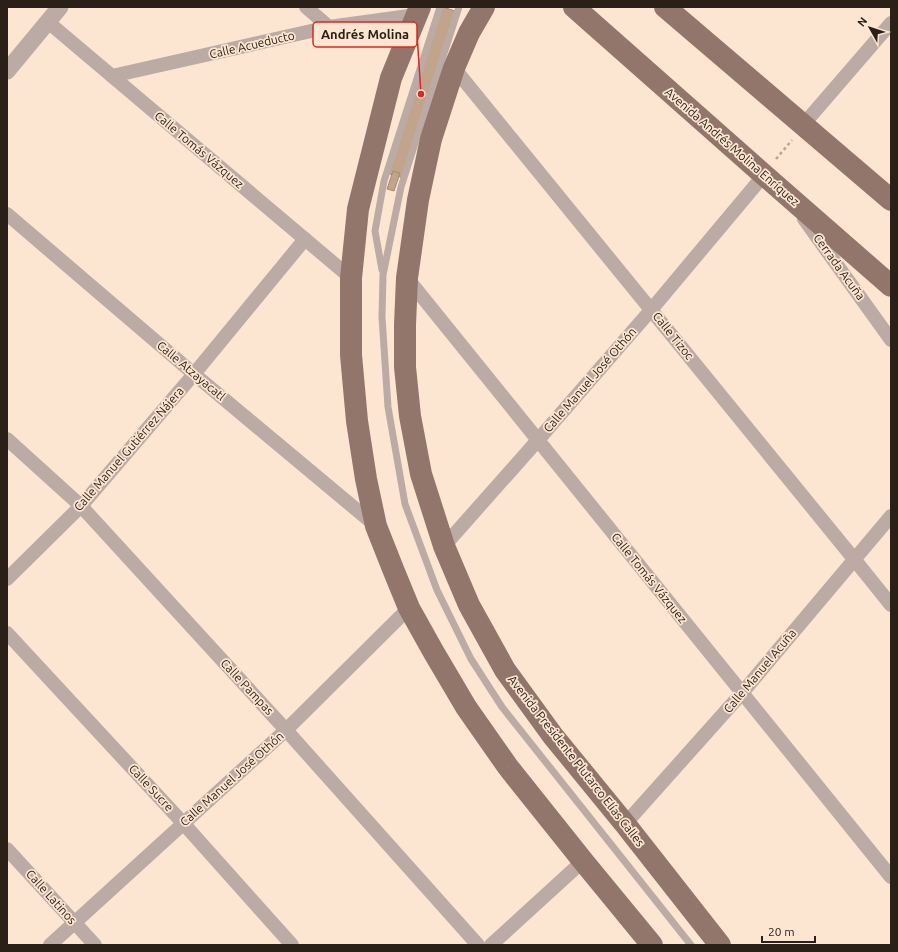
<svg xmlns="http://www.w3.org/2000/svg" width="898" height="952" font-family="Ubuntu,sans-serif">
  <rect width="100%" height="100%" fill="#fde6d1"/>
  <g fill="#c0a58c" stroke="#a48a72">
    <polygon points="443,7 458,12 404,178 386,173"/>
    <polygon points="393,171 400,173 394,191 387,189"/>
  </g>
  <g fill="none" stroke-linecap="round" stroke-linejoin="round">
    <polyline stroke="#b8a594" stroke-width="2.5" stroke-dasharray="3 3" stroke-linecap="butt" points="776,159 792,140"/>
    <g stroke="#bcaba5" stroke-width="7">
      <polyline points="459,7 401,187 383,275 382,317 388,407 405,504 437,590 471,659 502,707 691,945"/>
      <polyline points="382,270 375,231 384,181 440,7"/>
    </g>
    <g stroke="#bcaba5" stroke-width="14">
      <polyline points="306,7 329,27"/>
      <polyline points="48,22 351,278"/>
      <polyline points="454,68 854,559 891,605"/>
      <polyline points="112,76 329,27 416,15"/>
      <polyline points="803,125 891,23"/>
      <polyline points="7,214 194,374 376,526"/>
      <polyline points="804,219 891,340"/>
      <polyline points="407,278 891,877"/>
      <polyline points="7,439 81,506 286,730 478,945"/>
      <polyline points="444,546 538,440 651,310 764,175"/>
      <polyline points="7,579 81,506 194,374 305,239"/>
      <polyline points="7,633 183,823 292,945"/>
      <polyline points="625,824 742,693 891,516"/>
      <polyline points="7,849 95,945"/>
      <polyline points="50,945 286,730 409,608"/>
      <polyline points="491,945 583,861"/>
    </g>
    <polyline stroke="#bcaba5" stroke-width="17" points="7,71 60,7"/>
    <g stroke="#93766b" stroke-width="22">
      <polyline points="420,7 391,78 358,209 351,278 351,355 357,421 366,479 376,526 393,569 409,608 433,651 466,707 508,767 583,861 652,945"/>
      <polyline points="484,7 469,33 454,68 431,139 418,200 407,278 405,325 405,367 410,416 421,474 444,546 469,605 505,670 553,736 625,824 720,945"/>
      <polyline points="574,7 764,175 891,286"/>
      <polyline points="665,7 891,200"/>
    </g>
  </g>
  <g text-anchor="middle" stroke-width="3.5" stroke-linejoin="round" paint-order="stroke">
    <g font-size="12" fill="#2b2017" stroke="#fde6d1">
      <text transform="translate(252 45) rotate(-13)" y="4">Calle Acueducto</text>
      <text transform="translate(732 147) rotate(41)" y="4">Avenida Andrés Molina Enríquez</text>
      <text transform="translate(199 150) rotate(40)" y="4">Calle Tomás Vázquez</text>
      <text transform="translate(839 267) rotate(54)" y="4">Cerrada Acuña</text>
      <text transform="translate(673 336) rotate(51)" y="4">Calle Tizoc</text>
      <text transform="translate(191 371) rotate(40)" y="4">Calle Atzayacatl</text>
      <text transform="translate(590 380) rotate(-49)" y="4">Calle Manuel José Othón</text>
      <text transform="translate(129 449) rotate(-49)" y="4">Calle Manuel Gutiérrez Nájera</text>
      <text transform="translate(649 578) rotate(51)" y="4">Calle Tomás Vázquez</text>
      <text transform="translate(760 671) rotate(-50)" y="4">Calle Manuel Acuña</text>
      <text transform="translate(247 687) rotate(47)" y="4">Calle Pampas</text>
      <text transform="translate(576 761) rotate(52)" y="4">Avenida Presidente Plutarco Elías Calles</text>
      <text transform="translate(232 779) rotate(-42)" y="4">Calle Manuel José Othón</text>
      <text transform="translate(151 788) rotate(47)" y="4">Calle Sucre</text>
      <text transform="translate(51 897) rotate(48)" y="4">Calle Latinos</text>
    </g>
  </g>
  <path fill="none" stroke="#d62828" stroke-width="1.5" d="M421 94L417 34"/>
  <circle fill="#d62828" stroke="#fde6d1" stroke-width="1.5" cx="421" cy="94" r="4"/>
  <rect fill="#fde6d1" stroke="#d62828" stroke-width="1.5" x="313" y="22" width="104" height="25" rx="4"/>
  <g font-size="13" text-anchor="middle" font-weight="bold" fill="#2b2017">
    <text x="365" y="39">Andrés Molina</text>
  </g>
  <rect width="898" height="952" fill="none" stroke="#2b2017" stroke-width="16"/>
  <g transform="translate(870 28) rotate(309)" stroke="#fde6d1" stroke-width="3" paint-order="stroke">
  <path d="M0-3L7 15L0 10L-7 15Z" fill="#2b2017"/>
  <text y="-6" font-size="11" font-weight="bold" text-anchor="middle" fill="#2b2017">N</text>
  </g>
  <path d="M762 936v6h53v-6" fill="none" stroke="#2b2017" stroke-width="2"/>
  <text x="768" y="936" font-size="12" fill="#2b2017" stroke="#fde6d1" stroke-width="3" paint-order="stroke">20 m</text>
</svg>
